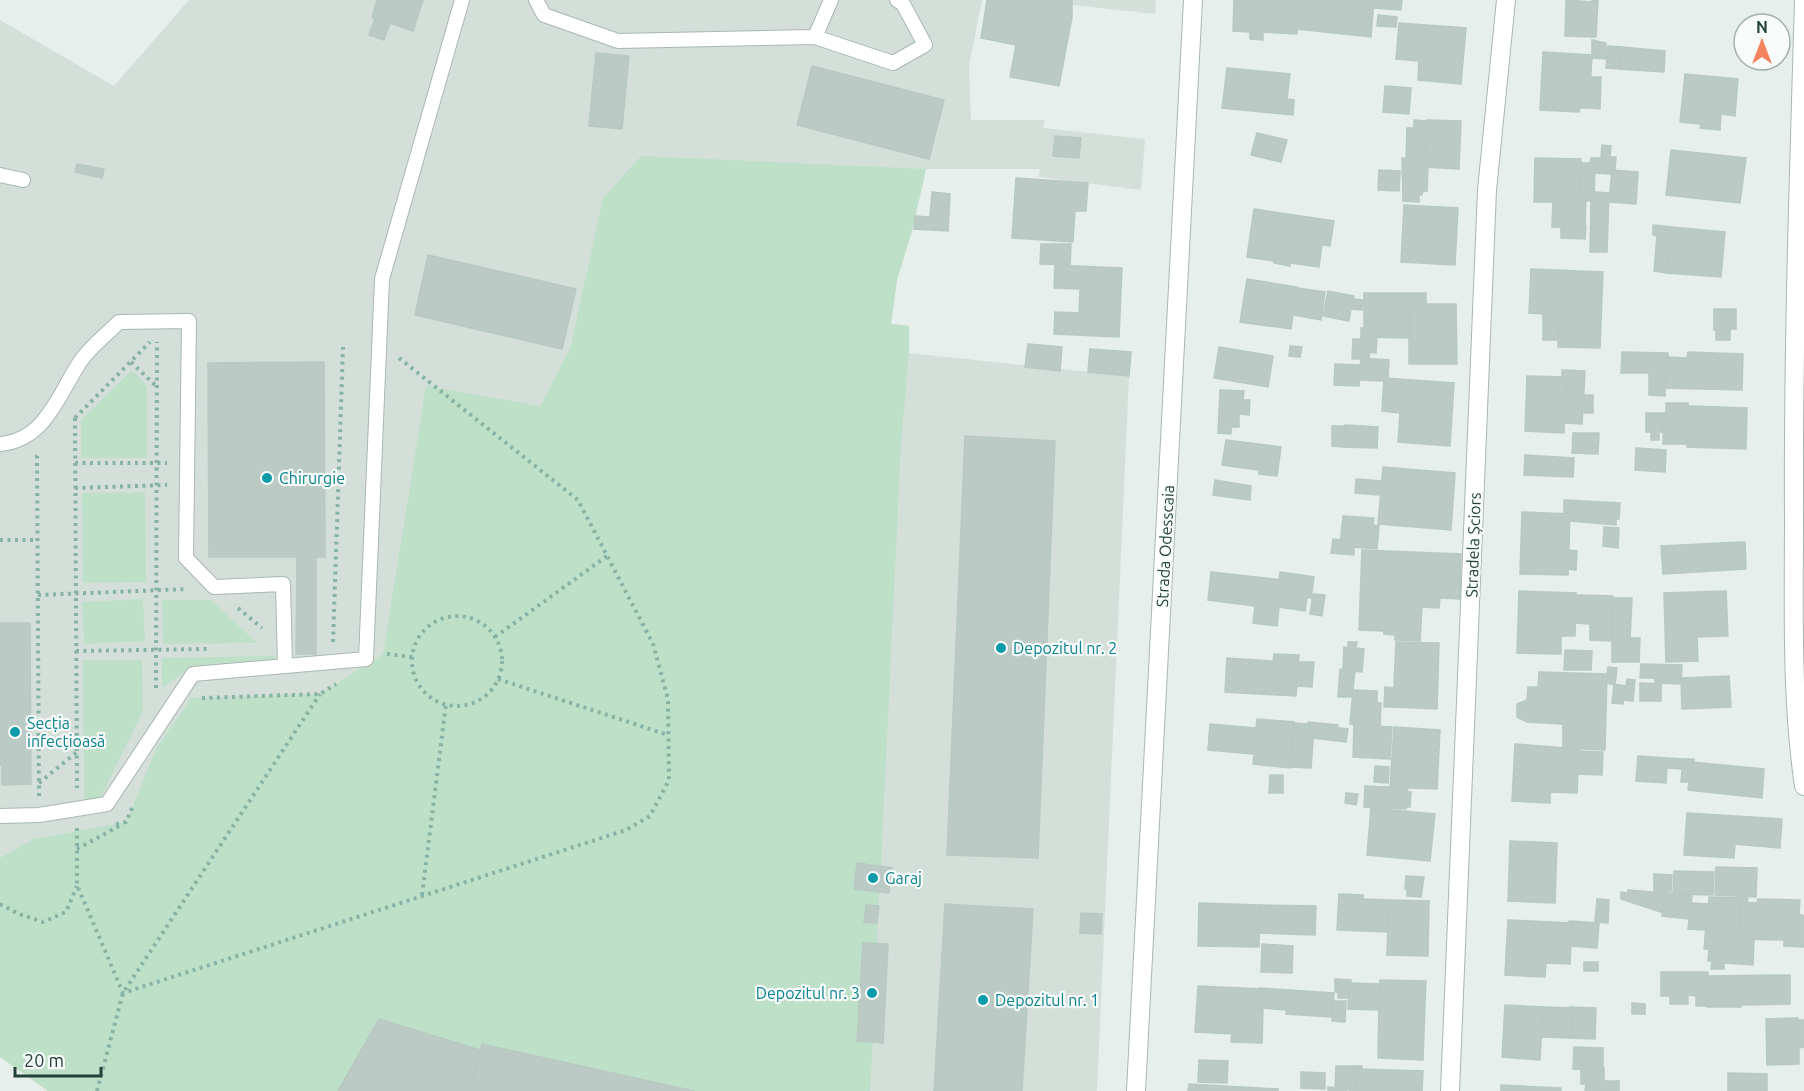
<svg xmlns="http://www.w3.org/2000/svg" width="1804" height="1091" font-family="Ubuntu,sans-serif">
  <rect width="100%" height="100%" fill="#e6efeb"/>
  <g fill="#d4dfda">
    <polygon points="189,0 982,0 969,66 971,120 1045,120 1043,128 1145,139 1141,190 1039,177 1040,169 926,169 912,231 897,280 891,324 909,326 909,353 1129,376 1097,1091 694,1091 483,1044 480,1050 380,1019 338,1091 48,1091 0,1057 0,20 114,86"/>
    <polygon points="1027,0 1156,0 1155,14"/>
  </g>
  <g fill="#bfe0c8">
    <polygon points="641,156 926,169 912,231 897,280 891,324 909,326 909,353 901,445 881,866 857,863 854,889 879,892 877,943 863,943 857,1041 873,1042 870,1091 694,1091 483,1044 480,1050 380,1019 338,1091 48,1091 0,1057 0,858 34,839 126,822 156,749 191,698 320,694 383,654 426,386 540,406 570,349 603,198"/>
    <polygon points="132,370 147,385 147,458 81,458 81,420"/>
    <polygon points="145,492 146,582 83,583 82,493"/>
    <polygon points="143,599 145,641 84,644 82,602"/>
    <polygon points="162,600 211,600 257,643 163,644"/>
    <polygon points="275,656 275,661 210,664 187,670 162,688 162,658"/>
    <polygon points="83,660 142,660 143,711 100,799 84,799"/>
  </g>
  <g fill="#bbcac4" stroke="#b8c9c2" stroke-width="1.5">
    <polygon points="377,0 423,0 413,31 372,17"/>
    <polygon points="987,0 1072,1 1072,17 1059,86 1010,77 1016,45 981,38"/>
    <polygon points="1234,0 1298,0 1297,34 1263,32 1263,40 1250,39 1250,32 1233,31"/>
    <polygon points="1298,0 1374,0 1371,37 1297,29"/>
    <polygon points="1375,0 1402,0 1401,10 1375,8"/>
    <polygon points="1566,0 1592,2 1592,0 1598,0 1596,37 1565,36"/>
    <polygon points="1378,15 1397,17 1396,27 1377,26"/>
    <polygon points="375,18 390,23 384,40 369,35"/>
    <polygon points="1399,23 1466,28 1461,84 1418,80 1419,61 1396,59"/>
    <polygon points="1592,40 1606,43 1606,59 1592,58"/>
    <polygon points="1608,46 1621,47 1620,69 1606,68"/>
    <polygon points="1621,47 1665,51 1664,72 1620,69"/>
    <polygon points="1543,52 1592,55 1589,108 1580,108 1579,112 1540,110"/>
    <polygon points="596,53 629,56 622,129 589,126"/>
    <polygon points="812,66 944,100 929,159 797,125"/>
    <polygon points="1227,68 1290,74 1287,99 1294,100 1293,115 1222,108"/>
    <polygon points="1685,74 1738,79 1735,116 1721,114 1720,130 1700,128 1701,124 1680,122"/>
    <polygon points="1591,77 1601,77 1600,109 1589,108"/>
    <polygon points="1385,86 1411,88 1409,114 1383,112"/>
    <polygon points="1414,120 1427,121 1424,167 1428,167 1427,191 1423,191 1422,195 1419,195 1419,202 1403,201 1402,158 1406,159 1407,128 1414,128"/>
    <polygon points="1427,120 1461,121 1459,169 1424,167"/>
    <polygon points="1257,133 1287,140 1281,162 1251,155"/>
    <polygon points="1055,136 1081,138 1079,158 1053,156"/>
    <polygon points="1602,145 1611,146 1610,157 1616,157 1615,170 1612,170 1611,174 1595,173 1595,163 1590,163 1591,158 1601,158"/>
    <polygon points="1671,150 1746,158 1740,203 1666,195"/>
    <polygon points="1535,158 1581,159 1580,197 1586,197 1585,228 1552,227 1553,202 1534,202"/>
    <polygon points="1581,163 1595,163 1594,201 1586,201 1586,197 1580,197"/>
    <polygon points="77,164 104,169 102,178 75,172"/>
    <polygon points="1379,170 1400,171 1399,191 1378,190"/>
    <polygon points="1612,170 1638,172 1636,204 1609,202"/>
    <polygon points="1016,178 1088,183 1086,211 1075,211 1073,242 1012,238"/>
    <polygon points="932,192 950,194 948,231 914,229 915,216 930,217"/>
    <polygon points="1594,192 1609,193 1607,252 1590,252 1591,201 1594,201"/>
    <polygon points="1404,205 1458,208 1455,265 1401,262"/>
    <polygon points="1254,209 1334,221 1330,246 1322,245 1319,267 1290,263 1290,266 1274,263 1274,261 1247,257"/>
    <polygon points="1586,225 1585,239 1561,238 1561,227 1585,228"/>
    <polygon points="1653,225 1671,227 1667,273 1654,271 1657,236 1653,235"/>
    <polygon points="1671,227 1725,232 1721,277 1667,273"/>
    <polygon points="1041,244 1071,244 1070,265 1040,264"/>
    <polygon points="428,255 576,289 562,349 415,315"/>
    <polygon points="1055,265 1122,268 1119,337 1054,334 1055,312 1079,313 1080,289 1054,288"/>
    <polygon points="1531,269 1603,272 1600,348 1558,347 1559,315 1529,313"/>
    <polygon points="1247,279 1297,287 1291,329 1240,322"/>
    <polygon points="1297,288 1325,292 1321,320 1293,315"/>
    <polygon points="1328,291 1354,296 1353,299 1363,300 1362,310 1351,309 1349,321 1323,316"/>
    <polygon points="1364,293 1426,293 1426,304 1409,304 1409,338 1361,337 1361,328 1364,328"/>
    <polygon points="1409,304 1456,304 1457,364 1409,364"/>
    <polygon points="1714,309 1736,309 1736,329 1730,329 1730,340 1716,340 1716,330 1714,330"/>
    <polygon points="1543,314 1559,315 1558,340 1543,340"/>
    <polygon points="1361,337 1377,338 1376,353 1370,352 1369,359 1352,359 1353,339 1360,339"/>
    <polygon points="1028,344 1062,347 1060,371 1025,367"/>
    <polygon points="1290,346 1302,347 1300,357 1289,356"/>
    <polygon points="1219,347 1273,356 1268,387 1214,378"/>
    <polygon points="1090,349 1131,352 1129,376 1088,372"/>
    <polygon points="1622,352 1668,353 1668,357 1666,357 1665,396 1649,395 1649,373 1621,373"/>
    <polygon points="1688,352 1743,354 1742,390 1665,388 1666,357 1687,358"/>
    <polygon points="1361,358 1389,360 1388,378 1384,378 1384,381 1359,380"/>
    <polygon points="324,362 325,557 209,557 208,363"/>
    <polygon points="1335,364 1360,365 1359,386 1334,385"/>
    <polygon points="1562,370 1585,371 1582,424 1565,423 1567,377 1562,377"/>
    <polygon points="1527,376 1567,377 1564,433 1525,431"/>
    <polygon points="1384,378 1454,383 1450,446 1398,442 1400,413 1382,411"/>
    <polygon points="1220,390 1244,391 1243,400 1250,400 1249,415 1219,412"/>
    <rect x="1584" y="395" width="9" height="18"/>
    <rect x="1666" y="403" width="22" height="10"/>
    <polygon points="1689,406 1747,408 1746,449 1687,447"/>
    <polygon points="1219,412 1239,414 1239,427 1231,427 1231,434 1218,433"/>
    <polygon points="1646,413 1664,413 1663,432 1659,432 1659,440 1651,440 1651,432 1646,432"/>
    <polygon points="1664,413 1688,413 1687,444 1663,444"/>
    <polygon points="1345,425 1378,427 1377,448 1344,447"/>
    <polygon points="1332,426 1345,426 1344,447 1332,446"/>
    <polygon points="1573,433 1599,433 1598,454 1572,453"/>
    <polygon points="965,436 1055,441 1038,858 947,855"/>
    <polygon points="1226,440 1281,447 1277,476 1259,474 1259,470 1222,465"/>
    <polygon points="1636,448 1666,450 1665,472 1635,470"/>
    <polygon points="1525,455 1574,458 1573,477 1524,475"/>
    <polygon points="1383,467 1455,473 1451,530 1378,524"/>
    <polygon points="1356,479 1381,481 1379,495 1355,493"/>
    <polygon points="1215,480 1251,486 1250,500 1213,495"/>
    <polygon points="1564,500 1620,503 1619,519 1616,519 1616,525 1570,521 1570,514 1564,513"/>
    <polygon points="1522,512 1570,514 1568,575 1520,574"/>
    <polygon points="1343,516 1374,518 1373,525 1379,526 1377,549 1340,546"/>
    <polygon points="1604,527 1619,528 1618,548 1603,546"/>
    <polygon points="1333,539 1341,540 1340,546 1354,547 1354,555 1331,553"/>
    <polygon points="1742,542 1745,542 1746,569 1663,574 1661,546"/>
    <polygon points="1362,550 1461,554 1460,599 1440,598 1439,608 1422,607 1420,641 1395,640 1395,635 1384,634 1384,631 1359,630"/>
    <polygon points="1569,550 1577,551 1576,570 1568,569"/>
    <polygon points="297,557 316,557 316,654 296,654"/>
    <polygon points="1211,572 1282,580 1277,626 1253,623 1255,606 1208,600"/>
    <polygon points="1280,572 1314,577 1311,598 1307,598 1305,611 1279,607 1282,580 1279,580"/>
    <polygon points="1519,591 1576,593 1575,636 1561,636 1561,654 1517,653"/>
    <polygon points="1726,591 1728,636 1697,637 1698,661 1666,662 1664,593"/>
    <polygon points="1313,594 1325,595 1322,616 1310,614"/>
    <polygon points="1576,595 1613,596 1612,641 1590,640 1590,624 1576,623"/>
    <polygon points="1614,598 1632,598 1630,639 1612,638"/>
    <polygon points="0,623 30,623 31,784 2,785 2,765 0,765"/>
    <polygon points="1612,638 1640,638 1639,662 1612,662"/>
    <polygon points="1348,642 1357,642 1356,648 1364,649 1362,672 1343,670 1344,647 1348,648"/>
    <polygon points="1396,642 1439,643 1437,709 1393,707"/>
    <polygon points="1565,650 1592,651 1591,670 1564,670"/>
    <polygon points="1274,654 1299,655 1296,696 1225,692 1227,658 1273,661"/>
    <polygon points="1299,662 1314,662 1312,687 1297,686"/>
    <polygon points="1641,664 1682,665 1681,684 1655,683 1655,678 1640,678"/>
    <polygon points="1608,667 1617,668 1615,685 1606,683"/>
    <polygon points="1340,669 1355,671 1352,697 1338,697"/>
    <polygon points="1539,672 1607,674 1605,750 1563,748 1563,724 1527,722 1517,717 1517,704 1527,700 1528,687 1538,687"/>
    <polygon points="1729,676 1731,707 1682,709 1681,678"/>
    <polygon points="1627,679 1635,680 1633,701 1623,700 1623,704 1612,703 1614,684 1626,686"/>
    <polygon points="1640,683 1661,684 1661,701 1640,701"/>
    <polygon points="1385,687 1394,688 1393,707 1384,707"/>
    <polygon points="1353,690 1377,691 1377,703 1381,703 1380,726 1350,724"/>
    <polygon points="1257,719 1294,722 1290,768 1253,764 1254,754 1208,750 1210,724 1256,728"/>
    <polygon points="1308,722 1338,725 1337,741 1313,738 1314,727 1308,726"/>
    <polygon points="1294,723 1307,724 1307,726 1314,727 1311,768 1290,767"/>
    <polygon points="1354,725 1392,727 1390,759 1353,757"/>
    <polygon points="1394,727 1440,730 1437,789 1390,787"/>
    <polygon points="1339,728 1348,729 1346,742 1338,741"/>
    <polygon points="1515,744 1579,749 1577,793 1550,792 1550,803 1512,801"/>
    <polygon points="1579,751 1603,752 1602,775 1577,774"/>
    <polygon points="1638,756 1682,759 1681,769 1667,768 1666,783 1636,781"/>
    <polygon points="1683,759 1694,759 1694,762 1691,762 1689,782 1681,782"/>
    <polygon points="1691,762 1764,769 1762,798 1688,790"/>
    <polygon points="1375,766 1389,767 1388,783 1374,782"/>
    <polygon points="1270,775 1283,775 1283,793 1269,793"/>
    <polygon points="1365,786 1408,788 1407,792 1411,792 1410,807 1406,807 1406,809 1364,807"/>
    <polygon points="1346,793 1358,794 1356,805 1345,803"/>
    <polygon points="1371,808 1435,814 1430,861 1367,855"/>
    <polygon points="1687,813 1782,819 1780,848 1735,844 1734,858 1684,855"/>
    <polygon points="1510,841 1557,843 1555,903 1508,901"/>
    <polygon points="857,863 892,868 889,893 854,889"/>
    <polygon points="1716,867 1757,868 1756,897 1715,895"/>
    <polygon points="1674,871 1714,872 1713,895 1673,894"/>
    <polygon points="1654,874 1672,875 1671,892 1654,891"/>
    <polygon points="1406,876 1424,877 1421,897 1407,896 1407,889 1405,889"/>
    <polygon points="1628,890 1665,893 1661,912 1621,899 1621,892 1628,893"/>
    <polygon points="1665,893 1692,896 1689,919 1662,916"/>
    <polygon points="1339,894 1363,895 1363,899 1389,900 1388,932 1337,930"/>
    <polygon points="1709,897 1748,898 1747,902 1740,902 1740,905 1709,903"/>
    <polygon points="1597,899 1609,900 1608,923 1595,922"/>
    <polygon points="1758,899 1800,900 1799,914 1804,916 1804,947 1784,946 1784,940 1739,939 1740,902 1757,903"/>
    <polygon points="1389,900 1429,901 1428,956 1387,955"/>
    <polygon points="1199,903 1260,905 1259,947 1198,946"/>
    <polygon points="1691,903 1708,904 1706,930 1688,929"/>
    <polygon points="1708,903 1740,905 1739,939 1754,939 1753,965 1724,963 1724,969 1711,969 1712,961 1708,961 1709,949 1704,949"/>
    <polygon points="945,904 1033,909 1022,1091 934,1091"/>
    <polygon points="866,905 879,906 877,923 864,922"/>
    <polygon points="1260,905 1316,906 1315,935 1259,933"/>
    <polygon points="1081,913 1102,914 1101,934 1080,933"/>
    <polygon points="1508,920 1572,923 1570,964 1546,963 1545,977 1505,975"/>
    <polygon points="1569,921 1599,923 1597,948 1571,946 1572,923 1569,923"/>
    <polygon points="863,943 888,944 883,1043 857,1041"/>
    <polygon points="1262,944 1293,946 1292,973 1261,972"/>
    <rect x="1584" y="962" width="14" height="9"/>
    <polygon points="1661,972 1708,972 1707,1006 1696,1006 1696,996 1688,995 1688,1004 1670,1004 1670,996 1661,996"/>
    <polygon points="1790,975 1790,1004 1741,1005 1741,1007 1707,1007 1707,976"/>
    <polygon points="1335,979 1351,980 1351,984 1349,983 1348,998 1338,998 1338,992 1335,992"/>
    <polygon points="1380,980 1426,981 1425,1004 1379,1003"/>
    <polygon points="1349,983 1380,984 1379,1010 1348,1009"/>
    <polygon points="1198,986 1263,989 1262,1010 1234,1008 1232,1034 1195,1032"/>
    <polygon points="1259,988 1334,993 1332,1017 1286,1014 1287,1010 1262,1008 1263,989"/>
    <polygon points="1333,1001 1346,1001 1345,1022 1332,1021"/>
    <polygon points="1379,1003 1425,1004 1423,1060 1378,1058"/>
    <polygon points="1632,1003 1645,1004 1645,1014 1632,1014"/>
    <polygon points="1505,1005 1543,1007 1540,1060 1502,1057"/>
    <polygon points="1543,1007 1573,1008 1571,1038 1542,1037"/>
    <polygon points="1569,1007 1596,1008 1595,1039 1571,1038 1573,1008"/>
    <polygon points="1234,1008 1263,1009 1262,1043 1231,1042"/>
    <polygon points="1798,1018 1798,1020 1804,1020 1804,1047 1799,1048 1799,1064 1767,1065 1766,1019"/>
    <polygon points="379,1019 480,1050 470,1091 338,1091"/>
    <polygon points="482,1044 694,1091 470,1091"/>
    <polygon points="1574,1047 1603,1048 1603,1070 1573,1069"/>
    <polygon points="1199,1060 1228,1061 1227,1083 1198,1082"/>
    <polygon points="1336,1066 1362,1066 1362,1069 1357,1069 1356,1091 1335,1088"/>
    <polygon points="1603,1068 1604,1068 1604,1081 1619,1081 1619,1091 1585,1091 1586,1084 1581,1084 1581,1069 1603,1070"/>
    <polygon points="1357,1069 1423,1071 1422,1091 1356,1091"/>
    <polygon points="1301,1072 1325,1073 1325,1089 1301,1088"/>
    <polygon points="1728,1073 1767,1074 1767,1091 1728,1091"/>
    <polygon points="1189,1084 1278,1089 1278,1091 1188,1091"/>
    <polygon points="1501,1085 1561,1088 1561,1091 1501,1091"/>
    <polygon points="1328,1087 1346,1089 1346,1091 1328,1091"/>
  </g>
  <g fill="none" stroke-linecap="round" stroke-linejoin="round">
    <g stroke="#a8b8b2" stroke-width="16">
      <g id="service">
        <polyline points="536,0 544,15 618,41 815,37 893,63 925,45 903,4 897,0"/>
        <polyline points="815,37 831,0"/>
        <polyline points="0,175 23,180"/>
        <path d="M 0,444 C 46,440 58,395 80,362 C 90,347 107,334 119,322 L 189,321 L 186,558 L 214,587 L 283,584 L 285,665"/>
        <polyline points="0,816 39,815 107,804 193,674 366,659 382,279 462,0"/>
      </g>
    </g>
    <g stroke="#a8b8b2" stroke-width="20">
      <g id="minor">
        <path d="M 1804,0 C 1799,173 1793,345 1794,518 C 1794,607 1791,697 1804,786"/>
        <polyline points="1136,1091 1193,0"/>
        <polyline points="1450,1091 1487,190 1506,0"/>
      </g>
    </g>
    <g stroke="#86b3a5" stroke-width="4" stroke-dasharray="3 4.5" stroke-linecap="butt">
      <polyline points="131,362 156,386"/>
      <polyline points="75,418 77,788"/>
      <polyline points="75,418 150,342"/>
      <polyline points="75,463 167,463"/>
      <polyline points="75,488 167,485"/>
      <polyline points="0,540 38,540"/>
      <polyline points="38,595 187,589"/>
      <polyline points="238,608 262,628"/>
      <circle cx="457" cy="661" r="45"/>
      <polyline points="495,637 607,556"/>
      <polyline points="333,642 343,347"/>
      <polyline points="76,651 207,649"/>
      <polyline points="387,654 412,657"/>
      <polyline points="498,679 668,735"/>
      <polyline points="156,688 157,342"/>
      <polyline points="202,698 320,694 336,684"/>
      <polyline points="39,783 77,752"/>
      <polyline points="39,796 37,456 40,453"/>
      <polyline points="116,824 126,822 132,808"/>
      <polyline points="77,828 77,885 123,993 626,830 650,816 669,780 668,699 653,644 578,500 399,358"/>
      <polyline points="77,849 121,825"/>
      <polyline points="422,895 446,704"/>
      <polyline points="0,904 19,914 43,922 66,912 77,886"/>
      <polyline points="97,1091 123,993 320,694"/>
    </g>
    <use href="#service" stroke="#fff" stroke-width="14"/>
    <use href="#minor" stroke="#fff" stroke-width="18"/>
  </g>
  <g fill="#0f9aa8" stroke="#f7fbf9" stroke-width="2">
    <circle cx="267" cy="478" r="6"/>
    <circle cx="1001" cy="648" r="6"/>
    <circle cx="15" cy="732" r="6"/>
    <circle cx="873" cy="878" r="6"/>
    <circle cx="872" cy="993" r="6"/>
    <circle cx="983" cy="1000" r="6"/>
  </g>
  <g text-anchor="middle" stroke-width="4.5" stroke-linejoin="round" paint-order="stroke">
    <g font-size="16" fill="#0d838f" stroke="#f7fbf9" text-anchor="start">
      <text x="279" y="484">Chirurgie</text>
      <text x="1013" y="654">Depozitul nr. 2</text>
      <text x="27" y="729">Secția<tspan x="27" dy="18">infecțioasă</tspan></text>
      <text x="885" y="884">Garaj</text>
      <text x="860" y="999" text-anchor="end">Depozitul nr. 3</text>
      <text x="995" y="1006">Depozitul nr. 1</text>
    </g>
    <g font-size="16" fill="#24423a" stroke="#f7fbf9">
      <text transform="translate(1473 545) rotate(-88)" y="6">Stradela Șciors</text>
      <text transform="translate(1165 546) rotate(-87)" y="6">Strada Odesscaia</text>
    </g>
  </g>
  <g transform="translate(1762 42)"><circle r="28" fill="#f7fbf9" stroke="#a3b1ad" stroke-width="1.5"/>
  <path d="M0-4.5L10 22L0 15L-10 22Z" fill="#f4845f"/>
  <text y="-9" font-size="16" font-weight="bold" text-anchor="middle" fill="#24423a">N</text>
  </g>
  <path d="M15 1067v9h86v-9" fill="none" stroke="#24423a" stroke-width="3"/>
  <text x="24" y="1067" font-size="18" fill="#24423a" stroke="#f7fbf9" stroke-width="4.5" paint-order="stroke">20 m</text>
</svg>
